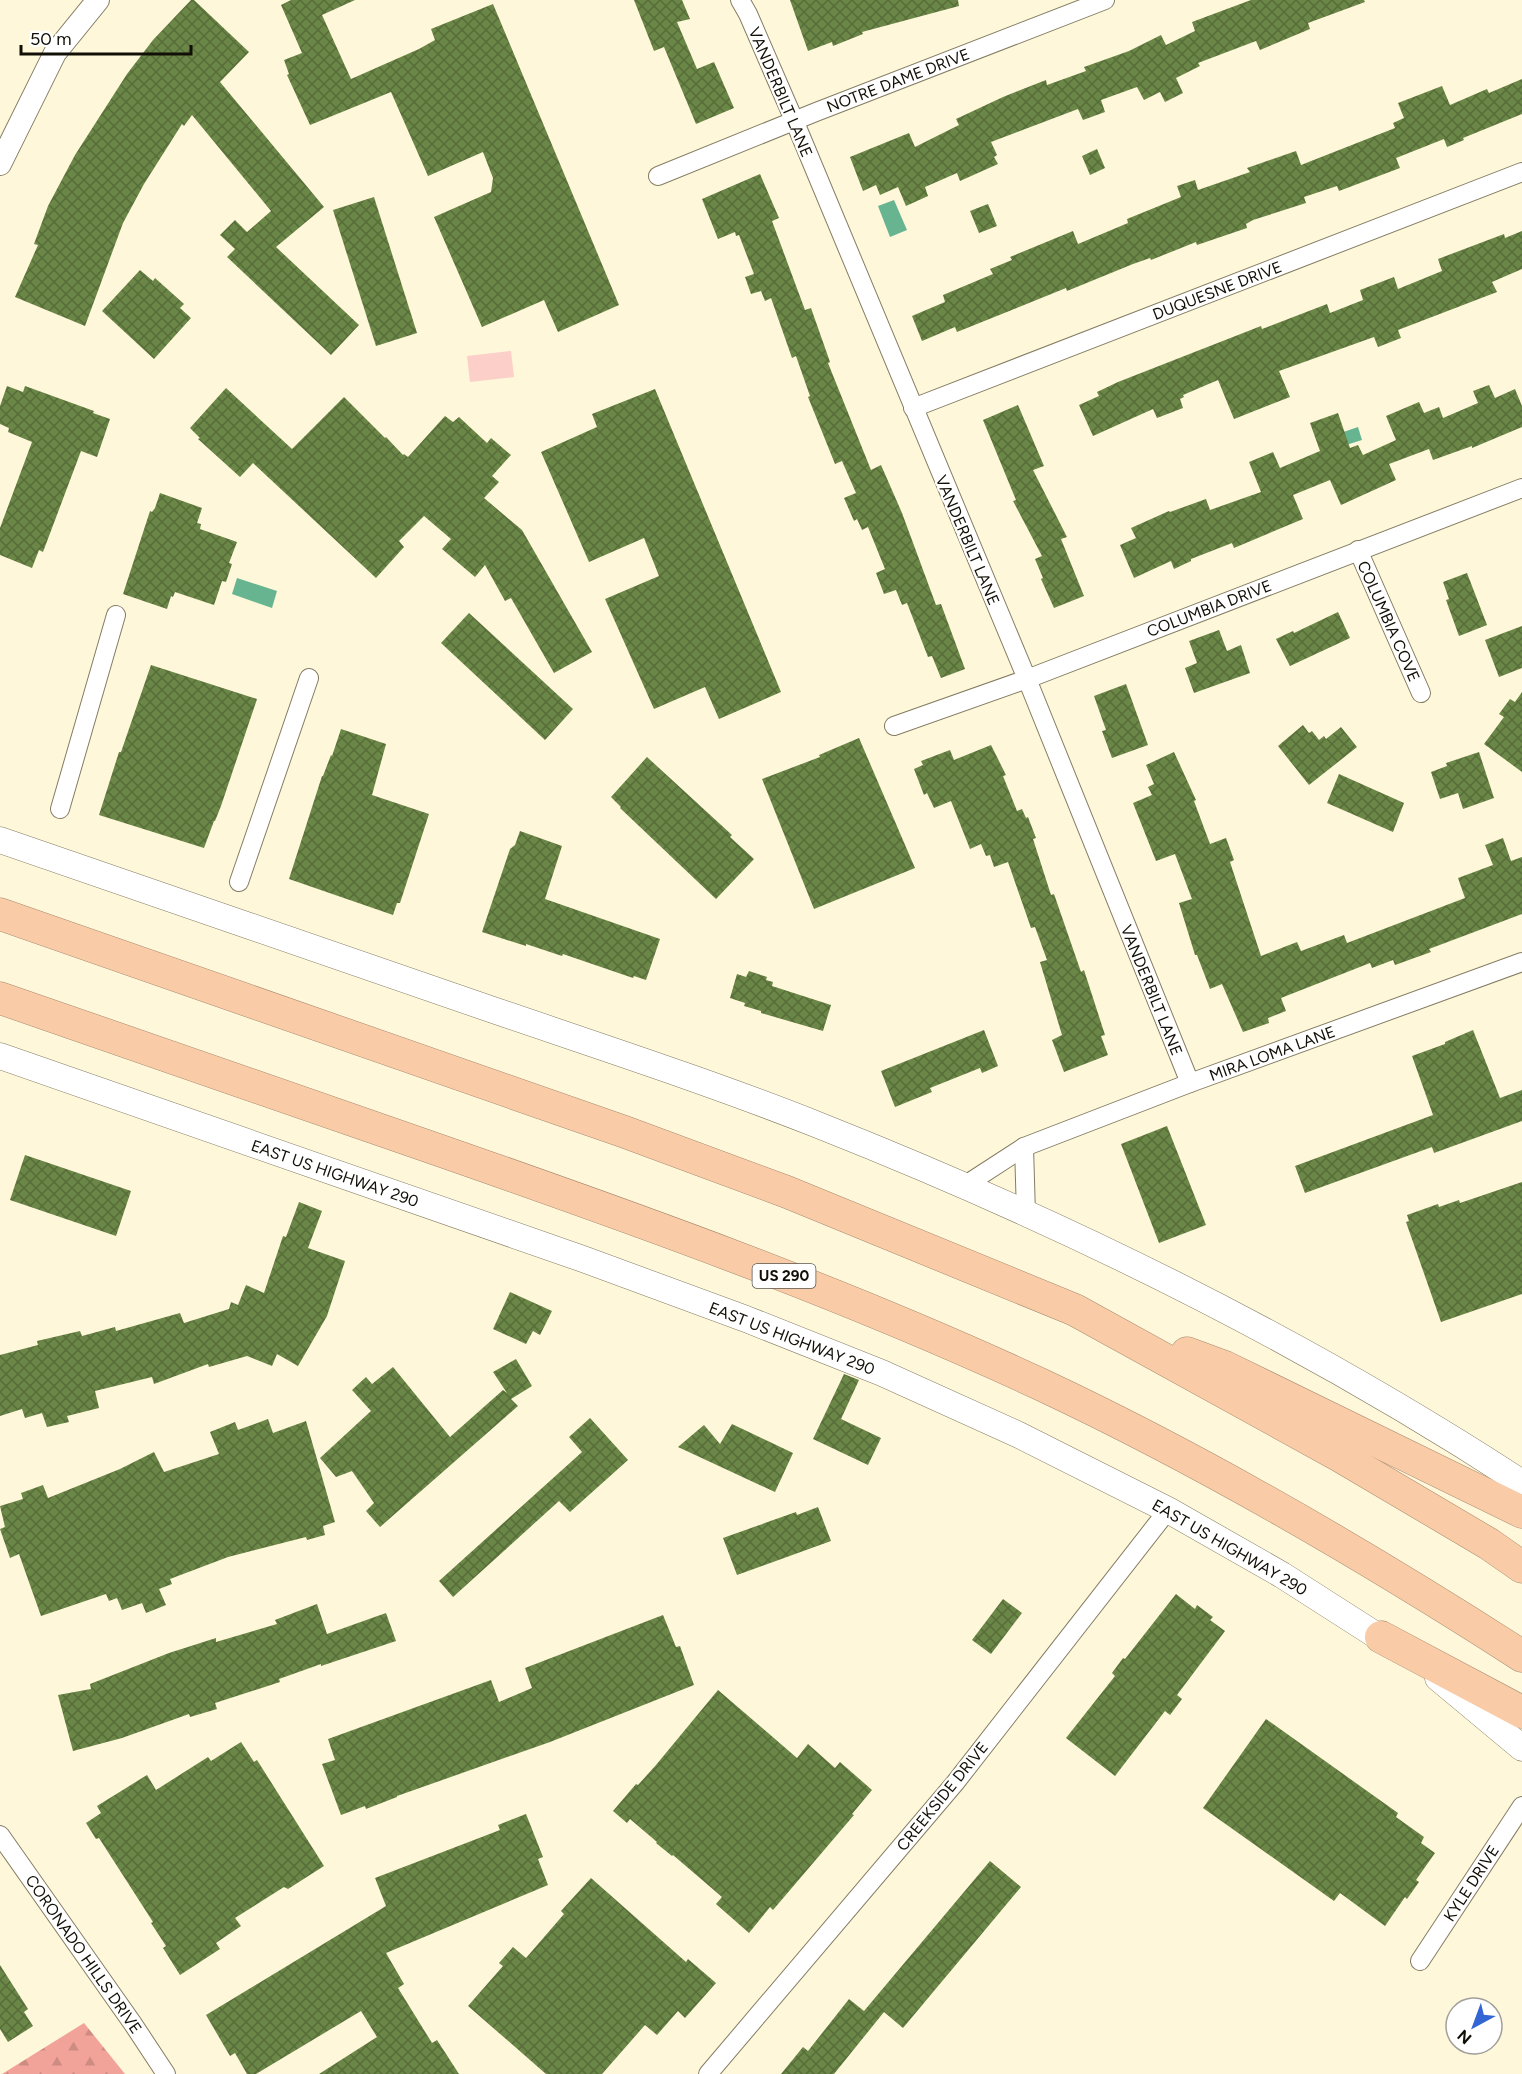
<svg xmlns="http://www.w3.org/2000/svg" width="1522" height="2074" font-family="Figtree,sans-serif">
  <defs>
    <pattern id="forest-firs" width="22" height="20" patternUnits="userSpaceOnUse" patternTransform="scale(1.5)"><rect width="22" height="20" fill="#f2a399"/><path d="M5 1l3.5 6h-7zM16 11l3.5 6h-7z" fill="#ce8b82"/></pattern>
    <pattern id="building-cross-hatch" width="8" height="8" patternUnits="userSpaceOnUse" patternTransform="scale(1.5)"><rect width="8" height="8" fill="#6b8747"/><path d="M0 0l8 8M0 8l8-8" fill="none" stroke="#576d39"/></pattern>
  </defs>
  <rect width="100%" height="100%" fill="#fff7da"/>
  <polygon fill="#fccfc9" points="511,351 514,377 470,382 467,356"/>
  <polygon fill="url(#forest-firs)" points="84,2023 125,2074 2,2074"/>
  <g fill="#67b590">
    <polygon points="894,200 907,230 890,237 878,206"/>
    <polygon points="1358,427 1362,440 1324,452 1320,440"/>
    <polygon points="237,578 277,591 272,608 232,594"/>
  </g>
  <g fill="url(#building-cross-hatch)">
    <polygon points="191,0 194,0 249,52 220,82 324,207 276,247 359,325 331,355 227,257 235,249 220,235 235,220 247,232 271,211 192,115 184,126 182,124 144,184 123,223 85,326 15,297 38,245 34,244 48,206 75,155 127,74 153,40"/>
    <polygon points="291,0 355,0 322,15 351,79 419,49 435,40 431,29 493,4 619,305 558,332 544,300 482,327 434,217 491,192 493,178 483,152 428,176 391,92 310,125 287,75 289,74 284,60 302,53 281,5"/>
    <polygon points="634,0 682,0 690,19 677,22 697,69 714,62 734,108 696,124 664,47 654,51"/>
    <polygon points="790,0 958,0 959,6 862,32 863,34 833,46 832,42 808,51"/>
    <polygon points="1251,0 1364,0 1365,2 1308,23 1310,29 1260,50 1256,41 1198,63 1200,66 1176,78 1183,93 1165,102 1160,92 1144,100 1137,87 1101,100 1105,112 1083,120 1078,109 991,142 997,155 994,157 998,164 960,181 957,173 925,187 928,196 906,206 898,187 880,195 876,185 863,191 850,157 909,133 915,147 959,125 956,119 1003,97 1046,80 1047,85 1086,71 1084,67 1129,51 1161,35 1166,45 1195,31 1192,22"/>
    <polygon points="1522,79 1522,114 1463,138 1464,140 1447,147 1444,139 1396,158 1400,168 1339,191 1337,186 1304,197 1306,203 1253,220 1246,224 1247,228 1197,245 1196,242 1151,260 1150,258 1133,264 1067,291 1066,288 957,332 955,327 922,341 912,316 945,302 943,295 993,274 990,269 1012,260 1010,257 1073,231 1078,244 1128,223 1127,219 1181,197 1177,186 1195,180 1198,190 1250,172 1247,168 1296,151 1301,165 1395,128 1393,123 1404,118 1398,103 1442,86 1450,105 1487,89 1489,93"/>
    <polygon points="1097,149 1105,168 1090,175 1082,156"/>
    <polygon points="760,174 779,218 772,221 805,310 811,308 830,362 828,363 871,470 881,465 902,513 936,605 941,604 965,669 941,678 932,656 928,657 907,603 902,605 896,590 884,594 876,573 885,569 868,527 862,530 857,519 854,521 844,498 856,493 842,461 835,464 808,397 810,396 796,356 792,358 771,298 765,301 761,291 751,294 745,277 754,274 739,235 736,236 735,232 718,239 702,199"/>
    <polygon points="374,197 417,333 376,346 333,210"/>
    <polygon points="988,204 997,226 979,233 970,211"/>
    <polygon points="1522,231 1522,269 1492,282 1497,292 1398,330 1401,338 1378,347 1374,337 1279,371 1290,397 1234,419 1218,380 1183,395 1184,397 1180,399 1183,408 1157,418 1153,409 1093,436 1079,405 1099,396 1097,392 1118,382 1261,326 1262,329 1327,304 1330,313 1363,300 1360,290 1394,277 1398,289 1442,271 1438,259 1504,234 1505,238"/>
    <polygon points="140,270 153,281 155,278 184,304 180,308 191,318 154,359 102,311"/>
    <polygon points="1489,385 1495,398 1515,389 1522,406 1522,427 1472,448 1472,446 1433,460 1429,449 1389,464 1396,480 1341,505 1330,480 1293,495 1303,519 1234,548 1232,543 1191,559 1191,561 1174,569 1171,561 1134,578 1120,545 1136,538 1131,528 1169,511 1170,512 1206,499 1210,510 1261,492 1249,462 1273,452 1280,468 1320,451 1310,423 1338,413 1350,448 1358,445 1363,455 1396,440 1386,416 1419,402 1424,413 1439,407 1443,418 1478,403 1473,391"/>
    <polygon points="7,386 23,392 25,386 94,411 93,413 110,419 97,457 81,451 43,552 39,550 32,568 0,555 0,528 32,442 8,432 9,428 0,424 0,406"/>
    <polygon points="226,388 292,449 344,397 385,438 386,437 403,455 404,454 408,457 445,416 453,422 459,417 487,443 491,438 511,455 492,476 499,482 484,498 522,530 592,652 554,673 511,598 505,601 485,565 475,577 442,549 451,539 424,516 399,541 404,547 376,578 253,463 240,477 198,439 200,438 190,428"/>
    <polygon points="655,389 781,692 719,719 705,687 654,709 605,599 659,576 644,538 589,562 541,452 597,427 592,414"/>
    <polygon points="1018,405 1044,466 1033,470 1067,537 1061,539 1084,596 1054,608 1041,579 1043,578 1035,559 1042,556 1013,501 1016,500 983,420"/>
    <polygon points="160,493 202,508 197,523 201,524 200,529 237,542 229,563 232,564 226,582 222,581 214,605 175,592 173,597 171,596 167,609 123,594 150,511 152,512 155,508"/>
    <polygon points="1467,573 1487,625 1459,636 1446,600 1449,599 1443,582"/>
    <polygon points="1338,612 1350,638 1290,666 1276,639 1293,631 1294,633"/>
    <polygon points="469,613 573,709 545,740 441,643"/>
    <polygon points="1522,626 1522,668 1499,677 1485,640"/>
    <polygon points="1219,630 1227,651 1241,645 1250,673 1194,693 1185,668 1197,663 1189,641"/>
    <polygon points="151,665 257,699 221,806 215,821 214,821 204,848 99,815 119,752 121,752"/>
    <polygon points="1126,684 1148,745 1112,758 1102,731 1106,730 1094,696"/>
    <polygon points="1522,692 1522,772 1484,744 1504,717 1499,714 1510,699 1515,702"/>
    <polygon points="1303,725 1309,733 1312,731 1319,740 1324,736 1326,739 1341,727 1357,747 1309,785 1278,746"/>
    <polygon points="341,729 386,744 372,795 429,814 400,903 397,903 393,915 289,879 322,776 323,776 331,755 332,756"/>
    <polygon points="859,738 915,868 814,909 762,779 820,757 819,755"/>
    <polygon points="991,745 1006,775 1003,776 1017,811 1022,809 1026,818 1028,817 1036,838 1033,839 1051,895 1054,894 1081,972 1084,970 1105,1035 1101,1036 1108,1055 1064,1072 1052,1040 1062,1035 1040,962 1047,960 1035,927 1031,928 1008,862 994,867 990,855 986,856 981,844 970,849 951,801 934,808 927,793 924,795 914,769 923,765 921,761 950,750 954,760"/>
    <polygon points="1174,752 1196,800 1194,801 1210,844 1226,838 1234,860 1230,862 1261,956 1297,942 1301,951 1344,935 1347,943 1465,898 1458,878 1493,865 1485,845 1503,838 1511,861 1522,857 1522,914 1429,949 1431,952 1395,965 1393,960 1372,968 1370,963 1281,998 1286,1011 1268,1018 1269,1023 1243,1032 1222,984 1210,989 1197,955 1195,955 1179,903 1192,899 1175,854 1156,861 1133,803 1152,795 1148,787 1154,784 1146,765"/>
    <polygon points="1479,752 1494,798 1463,809 1458,793 1440,799 1431,772 1447,766 1446,763"/>
    <polygon points="647,757 732,835 730,837 754,859 716,899 620,808 621,807 611,797"/>
    <polygon points="1339,774 1404,803 1393,832 1327,803"/>
    <polygon points="520,831 562,846 545,899 660,939 646,980 634,976 633,978 563,954 562,956 526,944 526,946 482,932 510,849 515,845"/>
    <polygon points="749,971 767,977 766,980 773,982 772,986 831,1005 823,1031 761,1013 761,1011 744,1006 745,1003 730,998 737,974 746,977"/>
    <polygon points="984,1030 998,1066 982,1073 980,1068 930,1088 932,1092 895,1107 881,1071"/>
    <polygon points="1473,1030 1500,1098 1522,1090 1522,1121 1434,1153 1432,1147 1305,1193 1295,1166 1433,1115 1412,1056 1445,1044 1445,1042"/>
    <polygon points="1167,1126 1206,1225 1159,1243 1121,1144"/>
    <polygon points="25,1155 131,1191 116,1236 10,1200"/>
    <polygon points="1522,1182 1522,1294 1441,1322 1406,1222 1409,1221 1407,1215 1438,1204 1439,1207 1459,1200 1460,1203"/>
    <polygon points="299,1202 322,1211 308,1248 345,1261 327,1316 298,1366 277,1354 272,1366 247,1356 209,1367 208,1364 154,1384 152,1377 95,1391 99,1408 67,1416 69,1422 47,1427 42,1413 25,1418 22,1409 0,1416 0,1355 38,1345 37,1341 80,1331 82,1336 115,1327 116,1331 180,1313 184,1323 229,1309 231,1302 238,1305 246,1285 264,1293 283,1236 286,1237"/>
    <polygon points="510,1292 552,1311 540,1335 533,1331 526,1344 493,1329"/>
    <polygon points="516,1359 532,1386 511,1399 518,1406 380,1527 366,1511 374,1503 352,1471 336,1477 320,1458 371,1411 352,1390 366,1377 372,1384 393,1367 450,1437 503,1390 507,1393 493,1372"/>
    <polygon points="844,1374 859,1380 841,1419 881,1438 868,1465 813,1439"/>
    <polygon points="590,1418 628,1460 570,1512 559,1501 453,1597 439,1581 582,1452 569,1437"/>
    <polygon points="268,1419 273,1433 306,1421 335,1522 323,1526 325,1535 307,1540 306,1537 228,1557 170,1579 172,1584 159,1589 166,1605 146,1613 142,1603 122,1610 117,1598 109,1601 106,1594 41,1616 19,1554 10,1558 0,1529 5,1527 0,1506 23,1499 21,1493 43,1485 48,1498 120,1469 154,1452 164,1472 219,1454 210,1432 235,1422 238,1430"/>
    <polygon points="732,1424 793,1453 775,1492 678,1447 704,1425 720,1444"/>
    <polygon points="818,1507 831,1541 737,1575 723,1538 796,1512 797,1515"/>
    <polygon points="1176,1594 1195,1609 1197,1605 1213,1617 1210,1620 1225,1631 1177,1695 1182,1699 1170,1715 1165,1711 1115,1776 1066,1738 1115,1676 1112,1673 1123,1658 1125,1659"/>
    <polygon points="1003,1599 1022,1613 991,1654 972,1640"/>
    <polygon points="317,1604 327,1634 386,1613 396,1641 321,1666 321,1664 279,1679 280,1682 215,1703 217,1709 190,1717 189,1714 122,1738 73,1751 58,1695 91,1689 90,1684 169,1653 216,1638 216,1642 277,1624 275,1620"/>
    <polygon points="663,1615 676,1647 680,1646 694,1685 550,1742 397,1796 397,1797 366,1809 365,1806 341,1815 322,1764 335,1760 328,1739 491,1680 499,1702 532,1688 525,1668"/>
    <polygon points="718,1690 797,1758 808,1744 835,1768 840,1762 872,1790 852,1814 854,1815 773,1910 770,1907 749,1933 716,1904 722,1897 673,1855 672,1856 656,1843 657,1842 630,1819 627,1823 613,1811 636,1784 638,1785 656,1765"/>
    <polygon points="1266,1719 1398,1813 1396,1817 1424,1837 1421,1843 1435,1853 1416,1880 1419,1882 1407,1899 1405,1897 1385,1926 1340,1893 1334,1901 1203,1808"/>
    <polygon points="241,1742 254,1762 257,1760 324,1866 288,1889 284,1887 235,1918 241,1926 216,1943 220,1949 180,1975 163,1948 166,1946 151,1923 153,1922 99,1838 96,1839 86,1823 101,1813 97,1806 147,1775 156,1790 208,1757 211,1761"/>
    <polygon points="526,1814 543,1857 538,1859 548,1885 386,1953 404,1984 398,1988 432,2043 437,2040 459,2074 319,2074 377,2037 361,2011 256,2074 247,2074 235,2053 230,2056 206,2015 386,1906 375,1878 500,1830 498,1825"/>
    <polygon points="990,1861 1021,1887 903,2028 884,2012 834,2074 781,2074 803,2047 808,2051 849,1999 864,2011"/>
    <polygon points="591,1878 686,1962 688,1959 716,1983 685,2018 678,2011 657,2035 645,2025 602,2074 546,2074 468,2006 503,1966 499,1963 513,1947 526,1958 564,1914 561,1911"/>
    <polygon points="0,1965 28,2009 24,2012 33,2026 8,2042 0,2029"/>
  </g>
  <g fill="none" stroke-linecap="round" stroke-linejoin="round">
    <g stroke="#847d64" stroke-width="20">
      <g id="minor">
        <polyline points="740,0 748,14 794,120 1027,679 1190,1083"/>
        <polyline points="658,176 816,112 1105,0"/>
        <polyline points="913,408 1522,172"/>
        <polyline points="1358,550 1421,693"/>
        <polyline points="894,726 1027,679 1522,488"/>
        <polyline points="60,809 116,615"/>
        <polyline points="239,882 309,678"/>
        <polyline points="1024,1147 1026,1214"/>
        <polyline points="964,1186 1024,1147 1190,1083 1522,962"/>
        <polyline points="0,1835 133,2024 166,2074"/>
        <polyline points="1420,1961 1522,1806"/>
        <polyline points="708,2074 955,1783 1168,1510"/>
      </g>
    </g>
    <g stroke="#847d64" stroke-width="24">
      <polyline id="tertiary" points="0,164 55,53 98,0"/>
    </g>
    <g stroke="#847d64" stroke-width="27">
      <g id="secondary">
        <path d="M 0,840 C 165,897 331,954 496,1011 C 604,1048 712,1083 818,1125 C 1063,1222 1301,1339 1522,1483"/>
        <polyline points="0,1056 583,1259 746,1319 882,1373 1019,1435 1168,1510 1282,1575 1396,1648"/>
        <polyline points="1438,1678 1522,1748"/>
      </g>
    </g>
    <g stroke="#a88a6f" stroke-width="33">
      <g id="motorway">
        <polyline points="0,914 625,1132 787,1192 1075,1310 1340,1456 1489,1544 1522,1567"/>
        <path d="M 0,998 C 142,1047 284,1096 427,1146 C 634,1218 842,1292 1042,1385 C 1208,1463 1368,1557 1522,1656"/>
        <polyline points="1187,1353 1225,1367 1522,1512"/>
        <polyline points="1381,1637 1522,1712"/>
      </g>
    </g>
    <use href="#minor" stroke="#fff" stroke-width="18"/>
    <use href="#tertiary" stroke="#fff" stroke-width="22"/>
    <use href="#secondary" stroke="#fff" stroke-width="26"/>
    <use href="#motorway" stroke="#f9cca7" stroke-width="32"/>
  </g>
  <g text-anchor="middle" stroke-width="4.5" stroke-linejoin="round" paint-order="stroke">
    <rect fill="#fff" stroke="#585751" stroke-width="1.5" x="752.5" y="1264" width="63" height="24" rx="4.5"/>
    <g font-size="15" font-weight="bold" fill="#110f06">
      <text x="784" y="1281">US 290</text>
    </g>
    <g font-size="16" fill="#110f06" stroke="#fff">
      <text transform="translate(898 80) rotate(-21)" y="6">NOTRE DAME DRIVE</text>
      <text transform="translate(781 92) rotate(67)" y="6">VANDERBILT LANE</text>
      <text transform="translate(1217 290) rotate(-21)" y="6">DUQUESNE DRIVE</text>
      <text transform="translate(968 540) rotate(67)" y="6">VANDERBILT LANE</text>
      <text transform="translate(1209 608) rotate(-21)" y="6">COLUMBIA DRIVE</text>
      <text transform="translate(1389 621) rotate(66)" y="6">COLUMBIA COVE</text>
      <text transform="translate(1152 990) rotate(68)" y="6">VANDERBILT LANE</text>
      <text transform="translate(1272 1053) rotate(-20)" y="6">MIRA LOMA LANE</text>
      <text transform="translate(335 1173) rotate(19)" y="6">EAST US HIGHWAY 290</text>
      <text transform="translate(792 1338) rotate(21)" y="6">EAST US HIGHWAY 290</text>
      <text transform="translate(1230 1547) rotate(30)" y="6">EAST US HIGHWAY 290</text>
      <text transform="translate(942 1796) rotate(-51)" y="6">CREEKSIDE DRIVE</text>
      <text transform="translate(1471 1883) rotate(-57)" y="6">KYLE DRIVE</text>
      <text transform="translate(84 1954) rotate(55)" y="6">CORONADO HILLS DRIVE</text>
    </g>
  </g>
  <g transform="translate(1474 2026) rotate(221)"><circle r="28" fill="#ffffff" stroke="#a09f9b" stroke-width="1.5"/>
  <path d="M0-4.5L10 22L0 15L-10 22Z" fill="#3365d4"/>
  <text y="-9" font-size="16" font-weight="bold" text-anchor="middle" fill="#110f06">N</text>
  </g>
  <path d="M21 45v9h170v-9" fill="none" stroke="#110f06" stroke-width="3"/>
  <text x="30" y="45" font-size="18" fill="#110f06" stroke="#ffffff" stroke-width="4.5" paint-order="stroke">50 m</text>
</svg>
